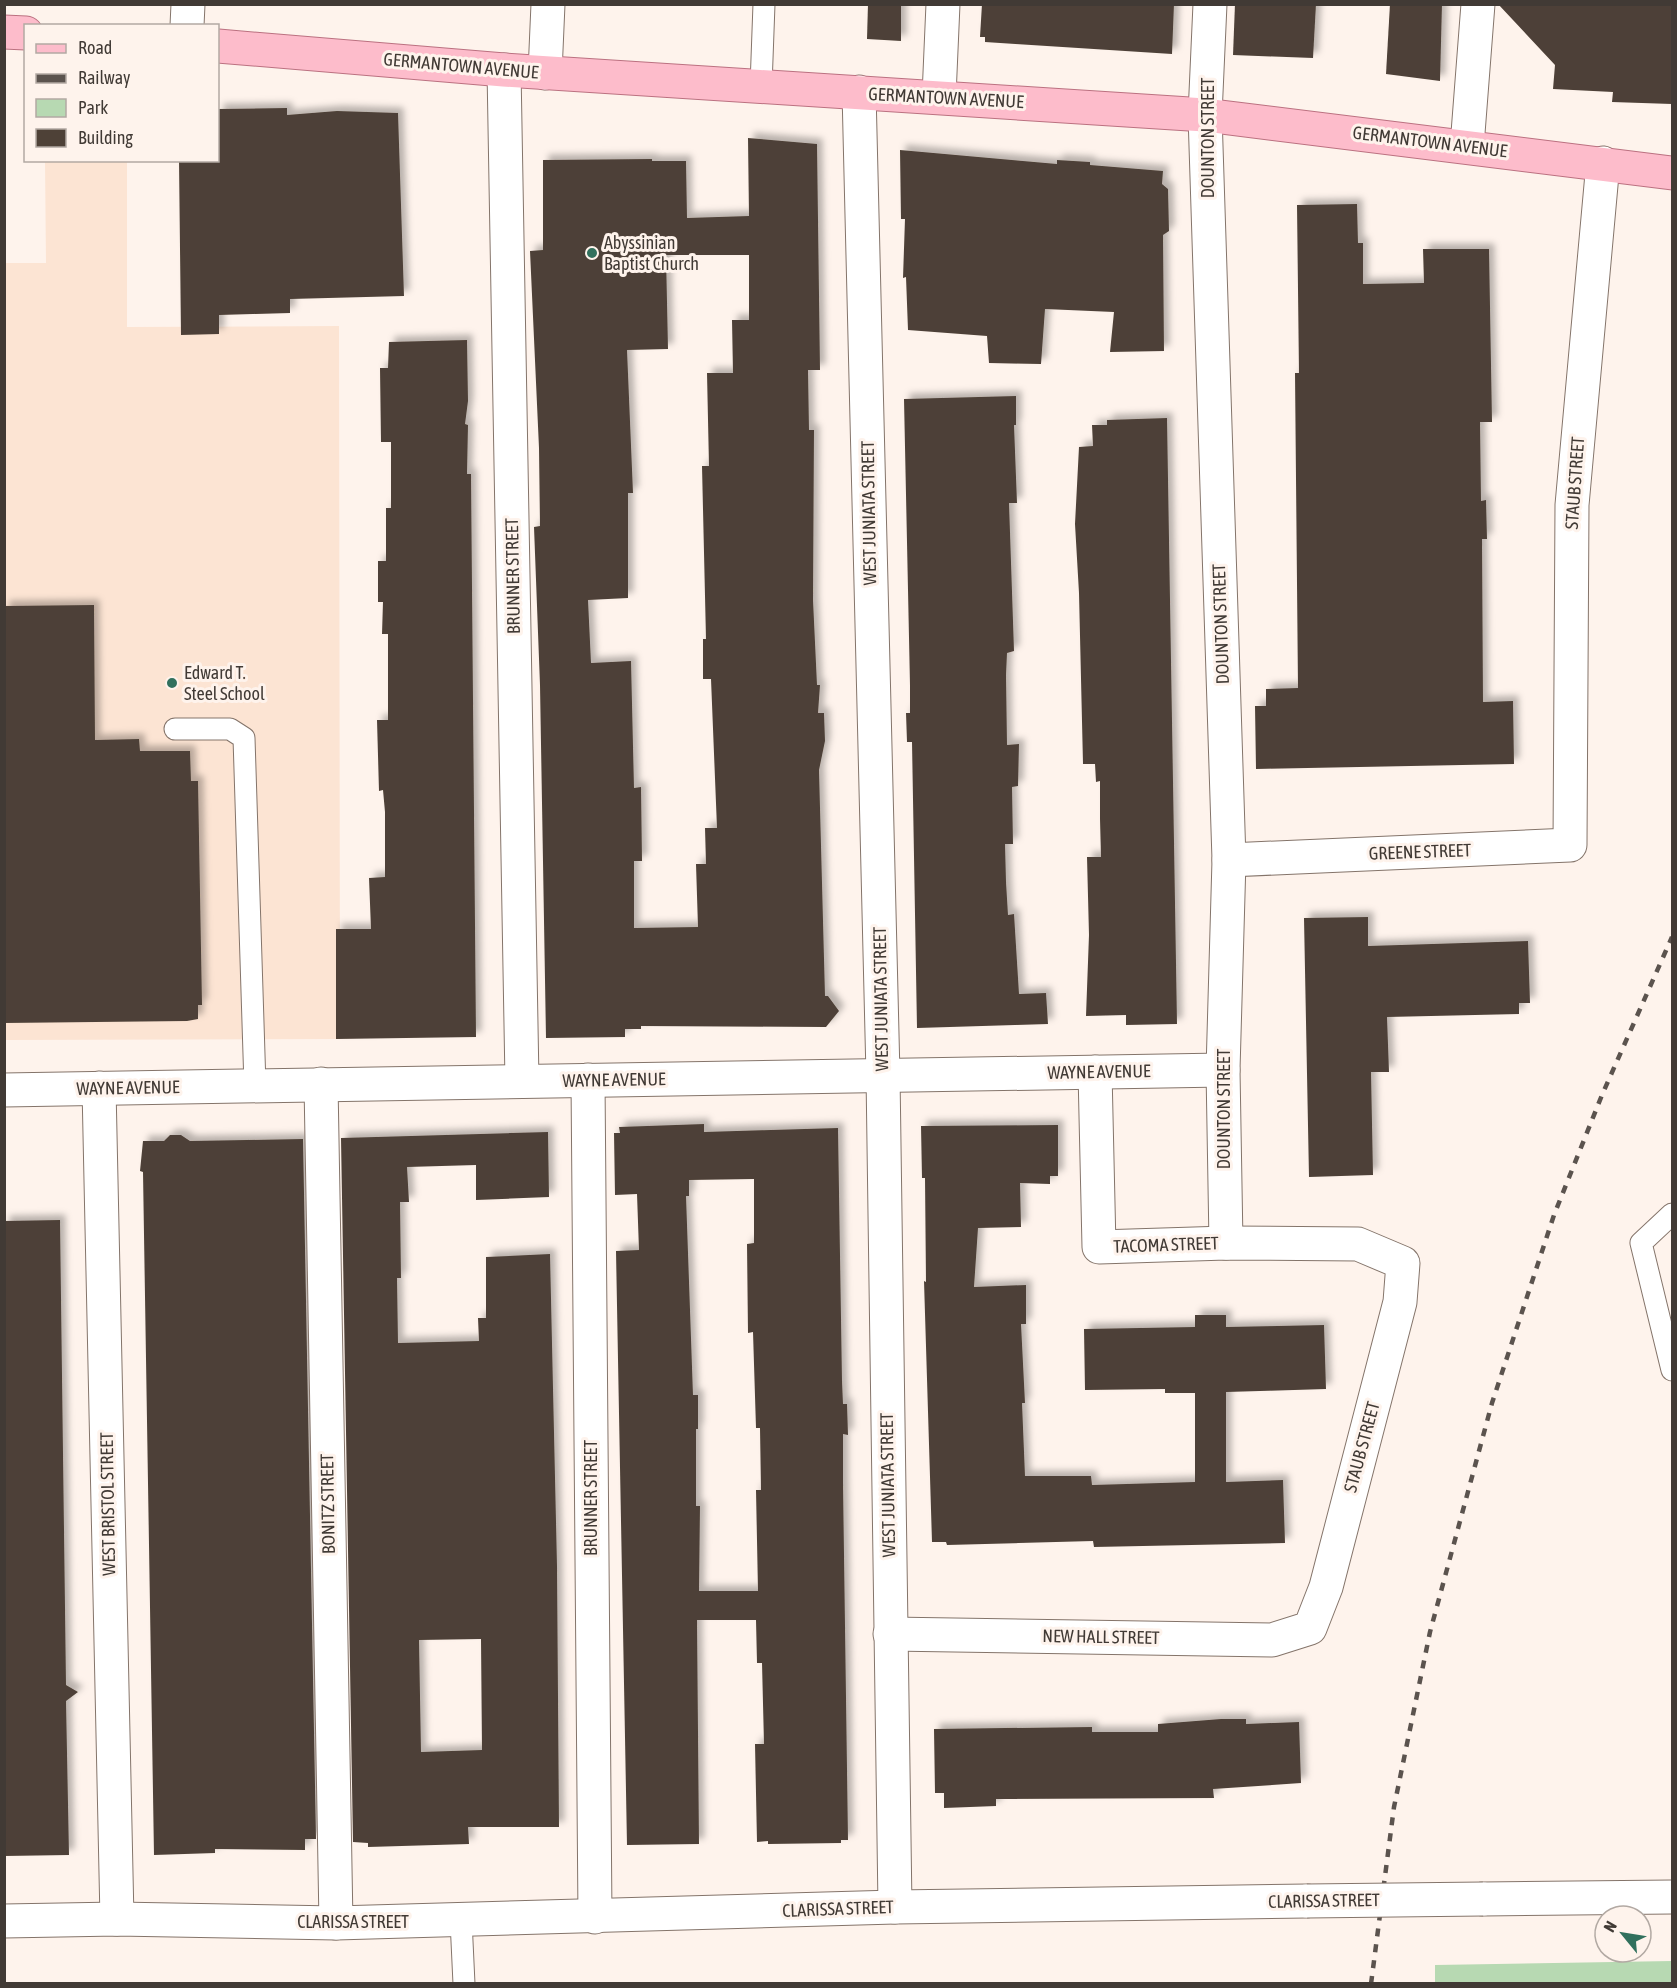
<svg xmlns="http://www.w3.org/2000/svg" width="1677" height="1988" font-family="'Asap Condensed',sans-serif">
  <defs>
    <filter id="shadow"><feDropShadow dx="5.5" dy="-5.5" stdDeviation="3" flood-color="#0004"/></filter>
  </defs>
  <rect width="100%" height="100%" fill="#fef3ec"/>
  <polygon fill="#fce4d3" points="45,161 127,161 127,327 339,326 340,1039 5,1040 4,263 46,263"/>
  <polygon fill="#b7d9b2" points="1672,1961 1672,1983 1435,1983 1435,1965"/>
  <g fill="#4e4137" fill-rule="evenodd" filter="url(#shadow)">
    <polygon points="868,4 901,4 901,41 867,39"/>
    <polygon points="982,4 1174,4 1172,54 985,42 985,37 980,37"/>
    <polygon points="1235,4 1316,4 1313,58 1233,55"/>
    <polygon points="1390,4 1442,4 1440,81 1386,74"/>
    <polygon points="1498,4 1672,4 1672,104 1612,102 1613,92 1553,89 1555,65"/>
    <polygon points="287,108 287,115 337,111 398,113 404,296 290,299 290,313 219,315 219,334 181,335 179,160 218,160 218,109"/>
    <path d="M 748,138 L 817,144 L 820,370 L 808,370 L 809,430 L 814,430 L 813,600 L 817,685 L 820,685 L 818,713 L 824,713 L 825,741 L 819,770 L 825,996 L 828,996 L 839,1011 L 826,1027 L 641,1026 L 641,1029 L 625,1029 L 625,1037 L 546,1038 L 540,685 L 534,527 L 540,526 L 539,448 L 530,251 L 543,250 L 543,160 L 652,159 L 652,161 L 686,161 L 687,218 L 749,216 ZM 666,255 L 749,255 L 749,320 L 732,320 L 733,373 L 707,373 L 709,466 L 702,466 L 706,639 L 703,639 L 703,679 L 711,679 L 717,828 L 705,828 L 706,864 L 696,864 L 698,927 L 634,928 L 634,861 L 642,861 L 641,787 L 634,788 L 631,661 L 591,663 L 588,600 L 628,598 L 628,493 L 633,493 L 627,350 L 668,349 Z"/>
    <polygon points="900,150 1057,164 1057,160 1090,162 1090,165 1163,171 1162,184 1168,189 1169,231 1163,235 1164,351 1110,352 1114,312 1045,309 1041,364 989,363 987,336 908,330 906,277 903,278 905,219 901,219"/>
    <polygon points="1357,204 1358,243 1363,243 1363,284 1424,283 1423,249 1489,249 1492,422 1480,422 1481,501 1486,500 1487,539 1482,539 1483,702 1513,701 1514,764 1256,769 1255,706 1266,706 1266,689 1298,688 1295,373 1299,373 1297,205"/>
    <polygon points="467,340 468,401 465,424 468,425 467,474 471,474 476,1037 336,1039 336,929 371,929 369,878 385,877 385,812 383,790 379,791 377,720 388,720 388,634 382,634 383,602 378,602 378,561 386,561 386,508 391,508 391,442 381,442 380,368 388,368 389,342"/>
    <polygon points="1016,396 1016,425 1014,425 1017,503 1009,503 1014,651 1007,653 1006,675 1007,745 1019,744 1018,786 1012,787 1013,844 1005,844 1006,882 1008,915 1014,914 1019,994 1046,993 1048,1024 917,1028 912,742 907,742 906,713 910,713 910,685 904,399"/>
    <polygon points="1167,418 1177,1024 1126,1025 1126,1015 1086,1016 1089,935 1087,857 1101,857 1100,819 1100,781 1096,782 1095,764 1083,764 1079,593 1075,524 1079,447 1093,446 1092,425 1107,425 1107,420"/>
    <polygon points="94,605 95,740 139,739 140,751 190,751 191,781 198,781 202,1005 198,1005 198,1019 187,1021 4,1023 4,606"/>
    <polygon points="1368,917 1368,946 1528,941 1530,1003 1519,1003 1519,1014 1387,1017 1389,1072 1371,1072 1373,1175 1309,1177 1304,918"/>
    <path d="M 704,1124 L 704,1132 L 838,1128 L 842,1381 L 843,1404 L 847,1404 L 848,1435 L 843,1434 L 843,1483 L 848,1840 L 841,1840 L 841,1843 L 768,1844 L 768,1841 L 757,1842 L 755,1744 L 764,1744 L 762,1663 L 757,1663 L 756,1620 L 697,1620 L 699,1844 L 627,1845 L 616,1251 L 639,1250 L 637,1194 L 615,1195 L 614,1133 L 620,1133 L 619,1127 ZM 754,1179 L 754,1243 L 747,1244 L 748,1333 L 753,1332 L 756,1428 L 760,1428 L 761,1490 L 756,1490 L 758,1591 L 699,1591 L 700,1506 L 696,1506 L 696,1429 L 698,1429 L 698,1395 L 693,1395 L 686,1196 L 689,1196 L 689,1180 Z"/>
    <polygon points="1058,1125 1058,1176 1050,1176 1050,1184 1020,1183 1021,1227 978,1228 974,1287 1026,1285 1026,1324 1021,1324 1025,1403 1022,1403 1025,1476 1091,1476 1092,1485 1195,1482 1195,1393 1165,1393 1165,1389 1085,1390 1084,1329 1195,1327 1195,1315 1226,1315 1226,1327 1324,1325 1326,1389 1226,1392 1226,1482 1283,1480 1285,1543 1094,1547 1093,1541 947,1545 946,1542 932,1542 924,1281 926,1282 925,1178 922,1178 921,1126"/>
    <path d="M 548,1132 L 549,1197 L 476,1200 L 476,1165 L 407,1167 L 409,1202 L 400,1202 L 401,1278 L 397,1278 L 398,1343 L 479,1341 L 478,1318 L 486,1318 L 486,1257 L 550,1254 L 557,1566 L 559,1827 L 468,1827 L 469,1844 L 368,1847 L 368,1843 L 353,1842 L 341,1138 ZM 481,1639 L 482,1750 L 421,1752 L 419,1640 Z"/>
    <polygon points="170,1135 181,1135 190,1141 303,1139 316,1839 305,1839 305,1850 215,1849 215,1853 154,1855 143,1172 140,1171 143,1141 164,1141"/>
    <polygon points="60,1220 66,1685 78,1692 66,1701 69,1855 4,1856 4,1221"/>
    <polygon points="1221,1719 1246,1719 1246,1724 1299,1722 1301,1783 1213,1789 1214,1798 996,1799 996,1806 944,1808 944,1793 935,1793 934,1729 1092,1727 1092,1732 1158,1732 1158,1724"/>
  </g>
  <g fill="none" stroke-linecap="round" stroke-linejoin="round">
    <g stroke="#84746a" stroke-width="23">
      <g id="service">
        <polyline points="761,86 764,4"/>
        <polyline points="175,729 230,729 244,738 255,1086"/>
        <polyline points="1672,1214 1641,1243 1672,1370"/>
        <polyline points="461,1920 464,1984"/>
      </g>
    </g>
    <g stroke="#84746a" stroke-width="35">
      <g id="minor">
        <polyline points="1210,4 1205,115 1229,860 1223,1070 1226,1243"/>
        <polyline points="187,26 188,4"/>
        <polyline points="504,70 522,1081"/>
        <polyline points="545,73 548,4"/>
        <polyline points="859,92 883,1075 895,1907"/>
        <polyline points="939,96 943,4"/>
        <polyline points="1467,146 1478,4"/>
        <polyline points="1229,860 1570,845 1572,505 1603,163"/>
        <polyline points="588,1080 595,1917"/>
        <polyline points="321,1084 336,1923"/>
        <polyline points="99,1088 117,1919"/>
        <polyline points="4,1090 1223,1070"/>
        <polyline points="890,1634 1272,1640 1310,1628 1326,1587 1400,1302 1403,1263 1358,1244 1226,1243 1099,1247 1095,1072"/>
      </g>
    </g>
    <g stroke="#84746a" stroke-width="35">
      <g id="secondary">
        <polyline points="1483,1899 1672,1897"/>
        <polyline points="4,1921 117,1919 336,1923 895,1907 1307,1901"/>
      </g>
    </g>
    <g stroke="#bb7180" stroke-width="35">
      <g id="primary">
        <polyline points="4,32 26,33"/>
        <polyline points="218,46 504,70 1205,115 1672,173"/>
      </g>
    </g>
    <use href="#service" stroke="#fff" stroke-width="21"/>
    <use href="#minor" stroke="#fff" stroke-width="33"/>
    <use href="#secondary" stroke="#fff" stroke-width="33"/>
    <use href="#primary" stroke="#fdbccb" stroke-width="33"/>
    <polyline stroke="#5b534e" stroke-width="4.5" stroke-dasharray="8 8" stroke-linecap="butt" points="1371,1984 1394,1807 1430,1632 1492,1403 1554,1215 1602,1095 1672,937"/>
    <g stroke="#84746a" stroke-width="35" stroke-linecap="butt">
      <polyline id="secondary-bridge" points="1307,1901 1483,1899"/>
    </g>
    <use href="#secondary-bridge" stroke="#fff" stroke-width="33"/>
  </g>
  <g fill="#31705d" stroke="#fef3ec" stroke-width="2">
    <circle cx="592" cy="253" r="6"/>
    <circle cx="172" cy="683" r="6"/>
  </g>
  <g text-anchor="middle" stroke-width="6" stroke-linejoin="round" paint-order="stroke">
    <g font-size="18" fill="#413a35" stroke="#fef3ec">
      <text transform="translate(461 66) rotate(5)" y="6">GERMANTOWN AVENUE</text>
      <text transform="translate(946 98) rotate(3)" y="6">GERMANTOWN AVENUE</text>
      <text transform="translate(1208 138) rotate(-90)" y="6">DOUNTON STREET</text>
      <text transform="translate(1430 142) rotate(7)" y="6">GERMANTOWN AVENUE</text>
      <text transform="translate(1575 483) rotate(-86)" y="6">STAUB STREET</text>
      <text transform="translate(869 513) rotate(-91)" y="6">WEST JUNIATA STREET</text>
      <text transform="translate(513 576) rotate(-91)" y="6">BRUNNER STREET</text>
      <text transform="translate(1221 624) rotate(-92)" y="6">DOUNTON STREET</text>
      <text transform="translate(1420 852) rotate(-2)" y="6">GREENE STREET</text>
      <text transform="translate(881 999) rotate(-91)" y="6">WEST JUNIATA STREET</text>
      <text transform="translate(1099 1072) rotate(-1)" y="6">WAYNE AVENUE</text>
      <text transform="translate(614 1080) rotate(-1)" y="6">WAYNE AVENUE</text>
      <text transform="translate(128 1088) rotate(-1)" y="6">WAYNE AVENUE</text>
      <text transform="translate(1224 1109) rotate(-90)" y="6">DOUNTON STREET</text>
      <text transform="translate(1166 1245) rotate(-2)" y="6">TACOMA STREET</text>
      <text transform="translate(1362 1447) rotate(-75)" y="6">STAUB STREET</text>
      <text transform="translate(888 1485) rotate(-91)" y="6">WEST JUNIATA STREET</text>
      <text transform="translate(591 1498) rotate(-90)" y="6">BRUNNER STREET</text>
      <text transform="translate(108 1504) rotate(-91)" y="6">WEST BRISTOL STREET</text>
      <text transform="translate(328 1504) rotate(-91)" y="6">BONITZ STREET</text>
      <text transform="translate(1101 1637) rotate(1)" y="6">NEW HALL STREET</text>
      <text transform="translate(1324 1901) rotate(-1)" y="6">CLARISSA STREET</text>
      <text transform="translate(838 1909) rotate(-2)" y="6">CLARISSA STREET</text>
      <text x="353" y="1928">CLARISSA STREET</text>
    </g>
    <g font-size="18" fill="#413a35" stroke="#fef3ec" text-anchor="start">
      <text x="604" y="249">Abyssinian<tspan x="604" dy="21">Baptist Church</tspan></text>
      <text x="184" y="679">Edward T.<tspan x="184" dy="21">Steel School</tspan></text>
    </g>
  </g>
  <rect width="1677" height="1988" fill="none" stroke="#413a35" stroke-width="12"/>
  <rect x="24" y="24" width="195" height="138" fill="#fef3ec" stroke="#b2a9a3" stroke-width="1.5"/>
  <rect x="36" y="44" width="30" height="9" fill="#fdbccb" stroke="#b2a9a3" stroke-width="1.5"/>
  <text x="78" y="54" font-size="18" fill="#413a35">Road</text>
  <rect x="36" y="74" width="30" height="9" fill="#5b534e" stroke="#b2a9a3" stroke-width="1.5"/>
  <text x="78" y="84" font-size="18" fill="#413a35">Railway</text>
  <rect x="36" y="99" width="30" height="18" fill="#b7d9b2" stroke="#b2a9a3" stroke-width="1.5"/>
  <text x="78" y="114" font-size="18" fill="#413a35">Park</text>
  <rect x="36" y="129" width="30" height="18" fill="#4e4137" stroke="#b2a9a3" stroke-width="1.5"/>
  <text x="78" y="144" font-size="18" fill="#413a35">Building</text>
  <g transform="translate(1623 1934) rotate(300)"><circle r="28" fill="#fef3ec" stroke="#b2a9a3" stroke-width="1.5"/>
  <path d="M0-4.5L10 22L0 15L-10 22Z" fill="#31705d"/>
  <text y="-9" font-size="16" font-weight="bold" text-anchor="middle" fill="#413a35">N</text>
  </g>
</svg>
